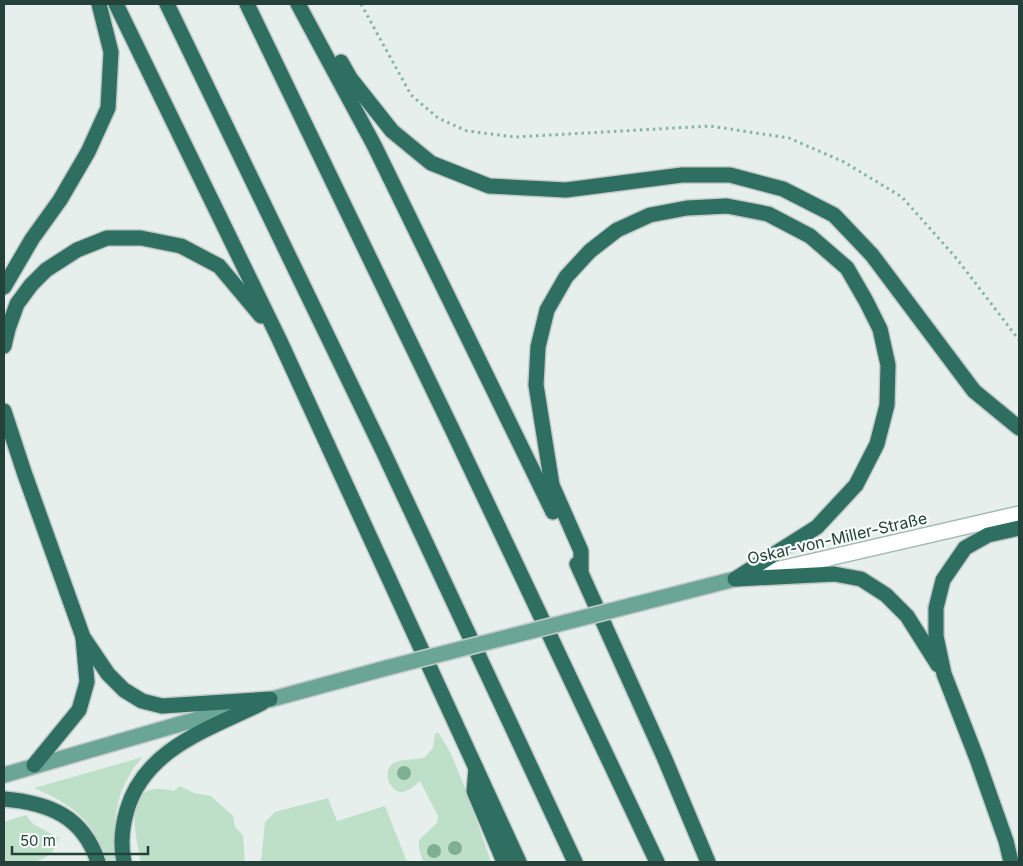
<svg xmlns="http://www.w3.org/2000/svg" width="1023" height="866" font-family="Inter,sans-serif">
  <rect width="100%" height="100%" fill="#e6efeb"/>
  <g fill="#bfe0c8">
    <path d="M 438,732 L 450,752 L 466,790 L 491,862 L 423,862 L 419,848 L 419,840 L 437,823 L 438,816 L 420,781 C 409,791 397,800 388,780 C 384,756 408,761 424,758 L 433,748 L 435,734 Z"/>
    <path d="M 143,757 C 138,763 132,769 129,776 C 114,801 111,834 119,862 L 107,862 C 93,819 74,806 34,788 Z"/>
    <path d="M 180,786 L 194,793 L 211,796 L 233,816 L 235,827 L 243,835 L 245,862 L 141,862 C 135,832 121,777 174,791 Z"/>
    <polygon points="328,798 337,821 385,806 407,862 261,862 265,822 275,812"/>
    <path d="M 26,815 L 33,824 L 59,838 C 50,866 30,862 4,862 L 4,822 Z"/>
  </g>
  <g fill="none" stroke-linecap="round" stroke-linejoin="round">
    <g stroke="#a4bbb3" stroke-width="18">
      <polyline id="secondary" points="759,574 1019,514"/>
    </g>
    <g stroke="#c2cac8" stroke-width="18">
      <g id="primary">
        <polyline points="633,605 735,579"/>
        <polyline points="4,775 180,724 390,667"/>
      </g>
    </g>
    <g stroke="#c2cac8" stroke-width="18">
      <g id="motorway">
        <polyline points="116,4 279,339 519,862"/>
        <polyline points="167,4 383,451 575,862"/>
        <polyline points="247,4 452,429 657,862"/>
        <polyline points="298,4 374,145 553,512"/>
        <polyline points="341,62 350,78 392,131 431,163 489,186 566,190 682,175 730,175 783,189 834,215 872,255 974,391 1019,428"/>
        <polyline points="4,287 32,239 60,200 88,152 108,108 111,52 99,4"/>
        <polyline points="4,346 8,329 17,304 31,285 46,270 77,250 107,238 141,238 181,246 219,266 261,316"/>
        <polyline points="4,411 24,472 83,637 108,674 124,690 142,701 162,706 270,699"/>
        <polyline points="577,564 664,757 708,862"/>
        <polyline points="581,572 581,551 552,485 536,385 538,347 547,310 566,277 590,251 617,230 650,215 687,208 727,206 768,214 810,236 847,268 866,301 880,329 888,365 887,405 877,444 856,485 817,527 735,579"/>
        <polyline points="737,579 834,574 861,579 886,595 907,616 938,665"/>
        <polyline points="34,765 79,710 87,682 83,638"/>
        <polyline points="476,768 474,791 504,862"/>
        <path d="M 4,799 C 49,803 83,816 98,862"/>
        <path d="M 124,862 C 120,844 122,827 127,810 C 145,748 210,729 262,703"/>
        <polyline points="1011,862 1006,841 977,759 944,674 936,636 936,608 943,580 965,548 988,535 1019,528"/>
      </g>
    </g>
    <polyline stroke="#86b3a5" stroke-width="3" stroke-dasharray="2.5 4" stroke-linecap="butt" points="361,4 411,95 438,118 467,131 515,137 710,126 789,138 844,162 902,197 957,259 1019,340"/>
    <use href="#secondary" stroke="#fff" stroke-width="15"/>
    <use href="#primary" stroke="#6aa596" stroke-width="15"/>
    <use href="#motorway" stroke="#2f6f62" stroke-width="15"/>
    <g stroke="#c2cac8" stroke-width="18" stroke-linecap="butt">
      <polyline id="primary-bridge" points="390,667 633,605"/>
    </g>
    <use href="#primary-bridge" stroke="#6aa596" stroke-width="15"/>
  </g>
  <g fill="#80af93">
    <circle cx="404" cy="773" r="7"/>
    <circle cx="455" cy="848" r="7"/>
    <circle cx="434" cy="851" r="7"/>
  </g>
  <g text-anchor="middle" stroke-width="4.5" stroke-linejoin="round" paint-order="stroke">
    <g font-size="16" fill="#24423a" stroke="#f7fbf9">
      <text transform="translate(837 538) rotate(-13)" y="6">Oskar-von-Miller-Straße</text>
    </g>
  </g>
  <rect width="1023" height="866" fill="none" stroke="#24423a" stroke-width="10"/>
  <path d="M12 846v8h136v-8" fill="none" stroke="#24423a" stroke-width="2.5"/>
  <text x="20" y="846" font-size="15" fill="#24423a" stroke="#f7fbf9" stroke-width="4" paint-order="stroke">50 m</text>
</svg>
